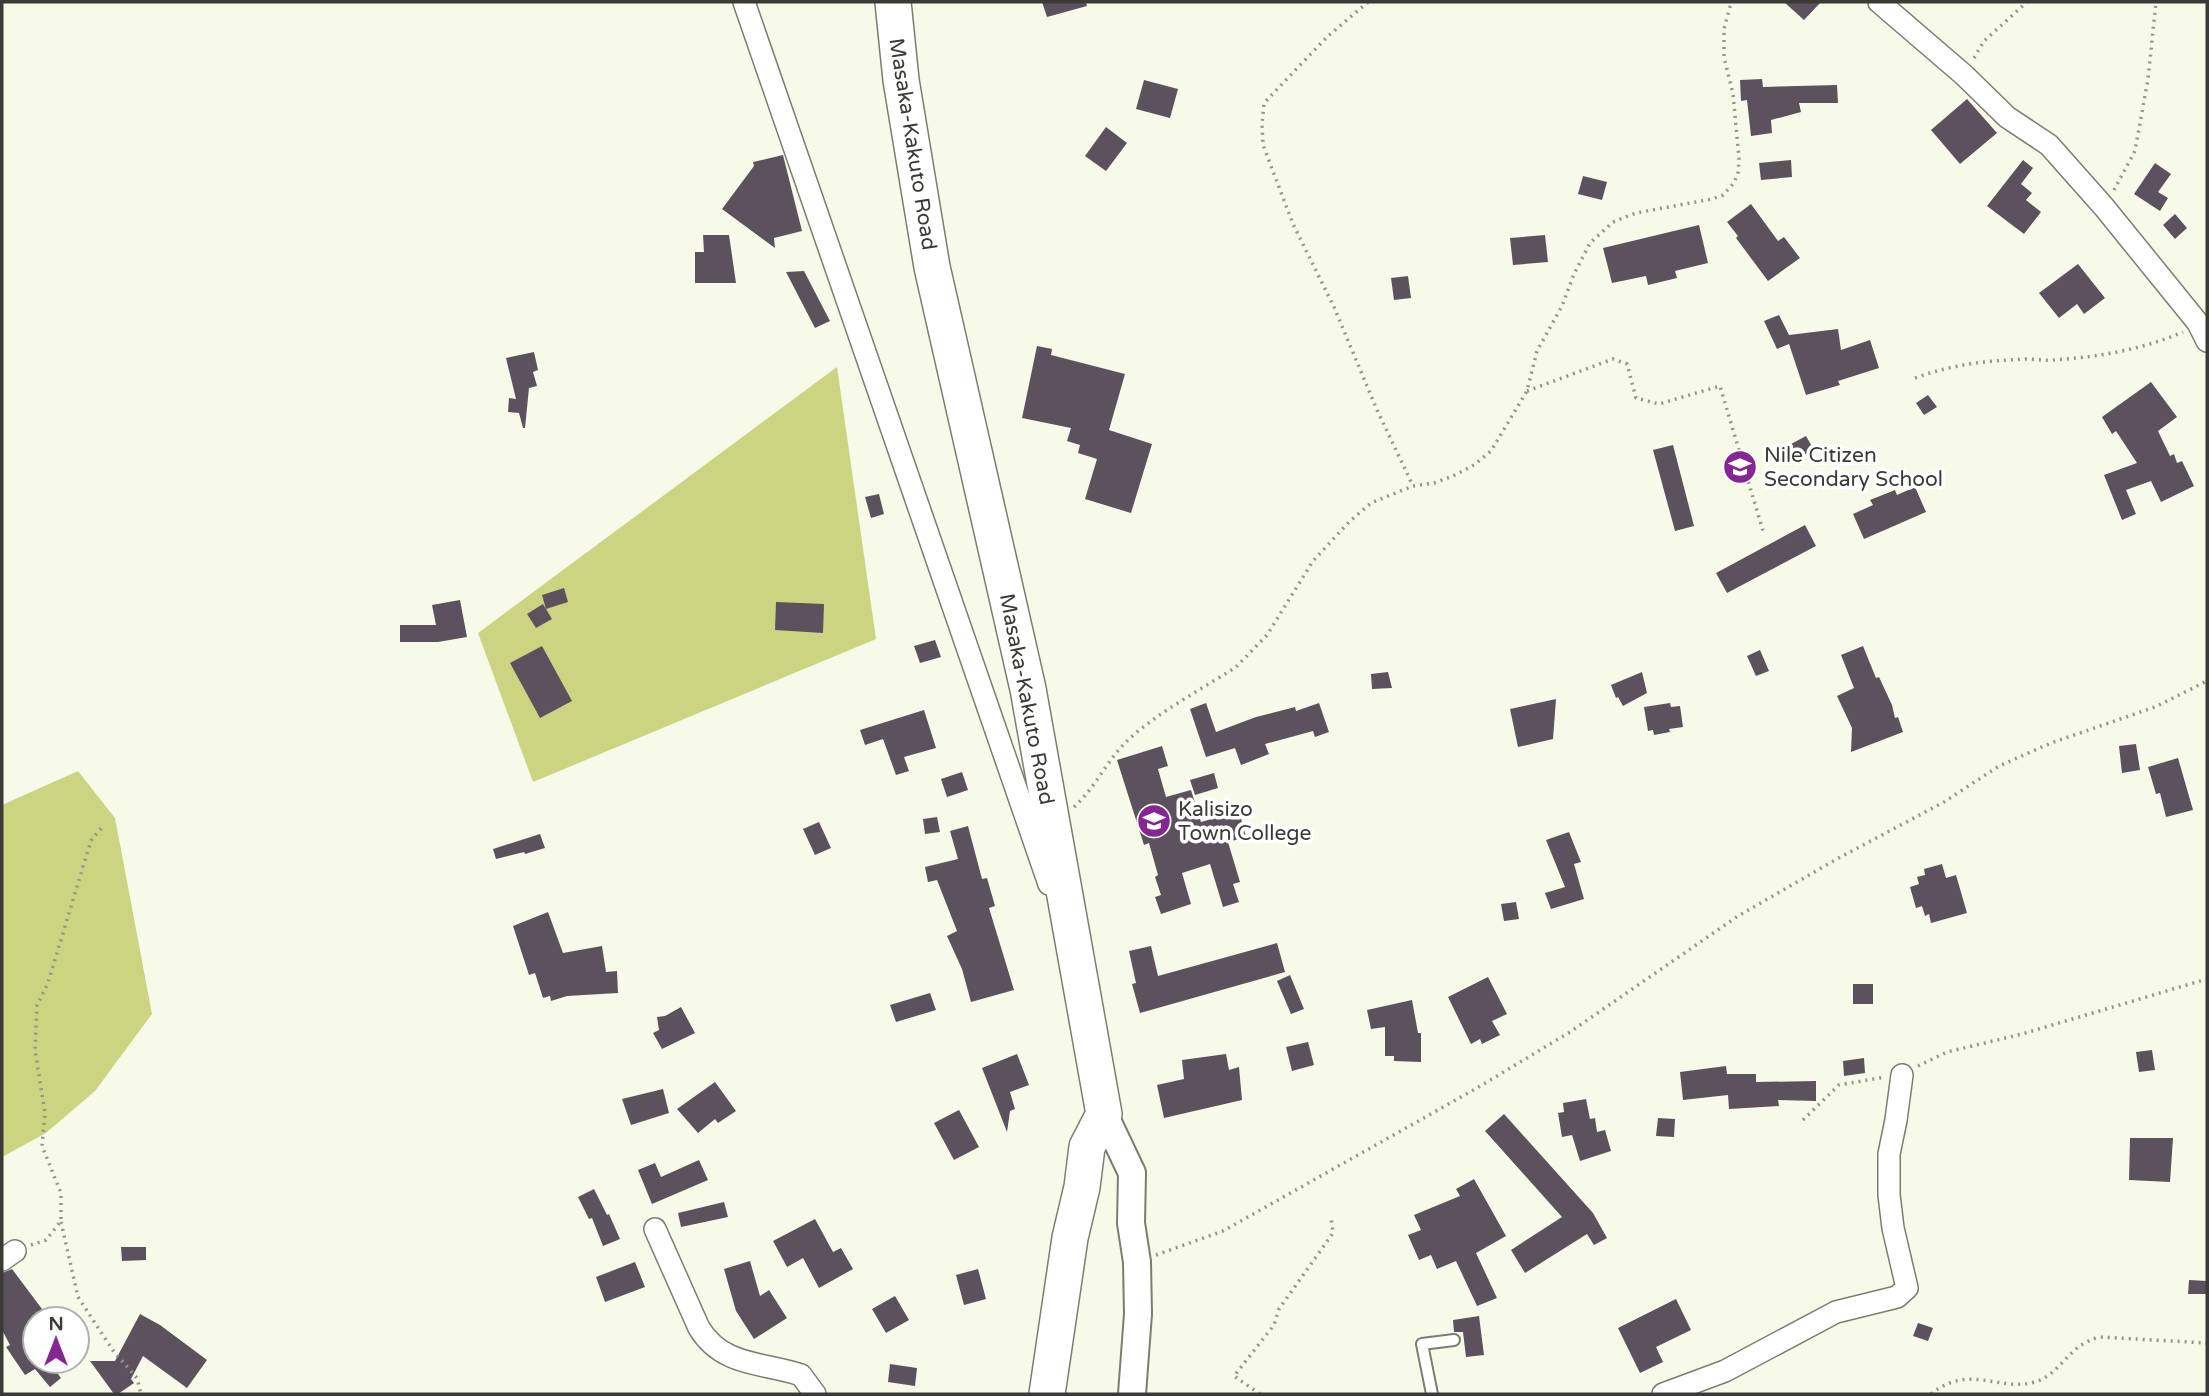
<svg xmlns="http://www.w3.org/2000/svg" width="2209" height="1396" font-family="'Varela Round',sans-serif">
  <rect width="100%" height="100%" fill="#f7fae9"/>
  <g fill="#cbd581">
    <polygon points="837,367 876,639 533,782 478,633"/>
    <polygon points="78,771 115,818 152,1014 95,1091 46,1133 2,1157 2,805"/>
  </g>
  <g fill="#5c525d">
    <polygon points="1042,2 1086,2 1087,6 1047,17"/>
    <polygon points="1784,2 1821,2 1804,20"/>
    <polygon points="1762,79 1763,87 1837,85 1838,103 1799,103 1801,112 1771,120 1772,133 1751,136 1747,100 1741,101 1740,80"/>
    <polygon points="1144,80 1178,89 1170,118 1136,109"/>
    <polygon points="1967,99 1997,133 1960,164 1931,130"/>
    <polygon points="1106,127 1127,143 1106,171 1085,156"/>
    <polygon points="783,155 802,231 774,238 775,248 722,209 754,166 753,162"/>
    <polygon points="1791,160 1792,177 1761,180 1759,163"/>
    <polygon points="2023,160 2033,168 2021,184 2032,193 2026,200 2041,212 2024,234 1987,206"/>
    <polygon points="2155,163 2171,174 2158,192 2168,198 2160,211 2134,194"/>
    <polygon points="1583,176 1607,182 1602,200 1578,194"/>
    <polygon points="1751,204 1778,241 1784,237 1800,258 1768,281 1736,238 1738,236 1727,222"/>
    <polygon points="2175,214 2187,228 2175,239 2163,225"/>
    <polygon points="1699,225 1708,263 1675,271 1677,278 1648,285 1646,276 1612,283 1603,248"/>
    <polygon points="703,235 729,235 736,283 695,283 695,252 704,252"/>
    <polygon points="1545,235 1548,262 1513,265 1510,238"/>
    <polygon points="2078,264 2105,298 2084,314 2077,304 2059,318 2039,293"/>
    <polygon points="804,271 830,321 815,328 786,272"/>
    <polygon points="1408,276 1411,298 1394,300 1391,278"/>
    <polygon points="1779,315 1789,335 1838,329 1841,350 1870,340 1879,368 1838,381 1840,385 1806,395 1789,344 1777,349 1764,321"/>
    <polygon points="1037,346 1052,349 1051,355 1125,374 1109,430 1152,444 1131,513 1085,499 1097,459 1078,453 1080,445 1067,441 1071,428 1022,418"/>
    <polygon points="534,352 538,370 533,372 537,386 529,388 525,428 523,428 519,413 508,412 509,398 516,399 506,358"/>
    <polygon points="2151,382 2177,417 2158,431 2170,456 2174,454 2177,463 2182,461 2194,486 2161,502 2151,481 2126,490 2136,514 2122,520 2104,475 2137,463 2116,431 2112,434 2102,417"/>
    <polygon points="1928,395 1937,407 1924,415 1916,403"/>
    <polygon points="1806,436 1814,450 1797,458 1791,444"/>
    <polygon points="1673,445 1694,526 1675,531 1653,450"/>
    <polygon points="1915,487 1926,512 1864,539 1853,514 1873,505 1870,500 1895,490 1897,495"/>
    <polygon points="879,494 884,514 871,518 865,497"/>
    <polygon points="1805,525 1816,546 1727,593 1716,573"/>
    <polygon points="564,588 568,602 546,609 542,595"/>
    <polygon points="460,600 467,637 438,642 400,642 400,625 436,625 432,605"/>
    <polygon points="776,602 824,604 823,633 775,630"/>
    <polygon points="543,604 552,619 536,628 527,614"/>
    <polygon points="935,640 941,657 920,663 914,646"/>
    <polygon points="542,646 572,701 540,718 510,663"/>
    <polygon points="1863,646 1876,678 1879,677 1892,705 1895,718 1898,717 1903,732 1851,752 1852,728 1837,696 1854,688 1841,655"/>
    <polygon points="1760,650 1769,671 1756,676 1747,656"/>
    <polygon points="1388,672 1392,688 1372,689 1371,674"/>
    <polygon points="1642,672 1647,693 1623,706 1618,697 1616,698 1611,685"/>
    <polygon points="1556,699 1553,739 1518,747 1510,709"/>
    <polygon points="1206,703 1216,732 1256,717 1295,707 1296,711 1319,703 1329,732 1315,737 1313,731 1265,744 1269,754 1241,765 1235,748 1206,757 1190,709"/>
    <polygon points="1670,703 1671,707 1680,706 1683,727 1669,729 1670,732 1654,735 1653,730 1648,731 1644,707"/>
    <polygon points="924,710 936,748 904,757 909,771 896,775 883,739 865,745 860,730"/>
    <polygon points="2136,744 2140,770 2122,773 2119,746"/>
    <polygon points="1162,746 1168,766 1158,769 1166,797 1191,790 1201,822 1239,811 1246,837 1228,842 1240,882 1233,884 1239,902 1223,907 1210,864 1182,873 1191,904 1161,914 1155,897 1161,895 1155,877 1158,875 1149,843 1144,845 1117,760"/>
    <polygon points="2178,758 2193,810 2166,817 2160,793 2156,794 2148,767"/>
    <polygon points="962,772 968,790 947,797 941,779"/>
    <polygon points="1214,773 1218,788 1195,795 1190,780"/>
    <polygon points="937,817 940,832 925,834 923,819"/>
    <polygon points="819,822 831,848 815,855 803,829"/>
    <polygon points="968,826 982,879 987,878 995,906 989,908 1014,990 971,1002 962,969 947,936 957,931 937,880 928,882 925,867 958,859 950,831"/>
    <polygon points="1569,832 1581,862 1574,864 1584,899 1551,909 1545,893 1565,887 1546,840"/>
    <polygon points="540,834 545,848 525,854 524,852 496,859 493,849"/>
    <polygon points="1942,864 1946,878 1956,875 1967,913 1931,923 1929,914 1925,916 1922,906 1916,908 1910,887 1919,884 1917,877 1925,875 1924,869"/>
    <polygon points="1516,902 1519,919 1504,921 1501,904"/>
    <polygon points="548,912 563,953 602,946 606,972 617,971 618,993 567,996 551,1001 550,996 543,998 535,973 529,975 513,926"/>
    <polygon points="1277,943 1285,972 1140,1013 1132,984 1136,983 1129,951 1151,946 1158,976"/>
    <polygon points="1290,975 1304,1009 1291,1014 1277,981"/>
    <polygon points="1488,977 1507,1014 1492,1021 1500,1035 1482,1044 1480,1039 1471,1044 1448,997"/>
    <rect x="1853" y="984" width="20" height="20"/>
    <polygon points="930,993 936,1010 896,1022 890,1005"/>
    <polygon points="1412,1000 1418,1033 1421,1033 1421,1062 1394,1061 1394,1056 1385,1056 1385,1027 1371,1029 1367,1010"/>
    <polygon points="681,1007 695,1033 662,1049 653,1033 659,1030 657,1017 665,1016"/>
    <polygon points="1308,1042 1314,1065 1292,1071 1286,1047"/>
    <polygon points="2152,1050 2155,1070 2139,1072 2136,1052"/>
    <polygon points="1017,1054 1029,1085 1010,1092 1015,1109 1010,1111 1007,1132 982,1068"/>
    <polygon points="1226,1054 1229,1070 1239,1067 1242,1100 1164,1118 1157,1085 1184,1079 1182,1060"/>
    <polygon points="1864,1058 1865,1073 1844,1076 1843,1061"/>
    <polygon points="1726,1066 1727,1074 1756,1074 1756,1082 1816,1081 1816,1101 1778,1100 1779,1106 1729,1109 1728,1095 1683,1100 1680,1072"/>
    <polygon points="715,1082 736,1111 718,1123 715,1119 698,1133 677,1109"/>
    <polygon points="663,1089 669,1113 631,1125 622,1099"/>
    <polygon points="1586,1099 1590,1119 1595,1118 1597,1132 1605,1130 1611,1151 1580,1161 1572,1135 1562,1137 1558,1113 1564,1112 1563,1103"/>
    <polygon points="959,1110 979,1147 954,1160 934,1123"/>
    <polygon points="1504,1114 1593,1213 1607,1238 1594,1245 1587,1234 1525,1273 1511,1250 1562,1217 1485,1131"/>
    <polygon points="1658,1118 1675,1119 1674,1137 1656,1136"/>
    <polygon points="2130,1138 2173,1138 2170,1182 2129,1180"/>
    <polygon points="699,1160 708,1180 652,1204 638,1170 655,1163 661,1177"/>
    <polygon points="1474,1179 1506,1236 1476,1253 1497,1298 1477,1306 1456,1261 1437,1269 1431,1255 1419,1260 1408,1235 1421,1230 1414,1215 1460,1196 1456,1189"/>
    <polygon points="594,1189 607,1215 609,1214 620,1239 603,1246 592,1218 589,1219 578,1197"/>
    <polygon points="724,1202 728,1217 681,1227 678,1213"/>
    <polygon points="815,1219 833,1252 841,1248 853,1269 819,1288 803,1258 787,1267 773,1241"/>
    <polygon points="121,1247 146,1247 146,1260 122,1261"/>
    <polygon points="750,1261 760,1296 769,1290 787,1318 754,1339 736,1311 724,1269"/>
    <polygon points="635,1262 645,1287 605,1302 596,1277"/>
    <polygon points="12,1269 45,1313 26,1328 35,1342 35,1361 48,1361 61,1378 50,1387 35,1369 25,1375 6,1347 10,1345 2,1330 2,1273"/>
    <polygon points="978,1269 986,1299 964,1305 956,1275"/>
    <polygon points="2189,1280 2207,1281 2207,1294 2188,1294"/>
    <polygon points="895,1296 909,1320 886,1333 872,1309"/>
    <polygon points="1676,1299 1691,1330 1656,1347 1663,1362 1640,1373 1618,1328"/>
    <polygon points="140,1314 160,1325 207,1360 187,1388 143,1356 131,1379 134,1383 118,1394 114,1394 90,1361 115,1361"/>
    <polygon points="1479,1316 1484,1355 1466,1357 1463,1332 1454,1332 1453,1320"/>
    <polygon points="1918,1323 1933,1328 1928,1341 1913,1336"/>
    <polygon points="890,1364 917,1368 915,1386 888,1382"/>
  </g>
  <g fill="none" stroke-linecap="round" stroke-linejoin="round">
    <g stroke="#7b7e6f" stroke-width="14">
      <polyline id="service" points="1432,1394 1422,1344 1454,1340"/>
    </g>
    <g stroke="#7b7e6f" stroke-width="24">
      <g id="minor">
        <polyline points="744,2 1049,884"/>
        <polyline points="1879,2 1964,75 2007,117 2049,145 2104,207 2198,323 2207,341"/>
        <path d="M 655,1229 L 699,1328 C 723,1367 762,1362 801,1375 L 815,1394"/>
        <polyline points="2,1260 15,1251"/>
        <polyline points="1663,1394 1725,1371 1836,1312 1897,1297 1907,1288 1893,1228 1889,1195 1889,1154 1896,1120 1902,1075"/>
      </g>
    </g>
    <g stroke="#7b7e6f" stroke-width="30">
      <polyline id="tertiary" points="1104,1114 1132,1173 1131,1223 1137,1262 1138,1314 1132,1394"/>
    </g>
    <g stroke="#7b7e6f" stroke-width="38">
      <polyline id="trunk" points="893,2 901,80 932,267 1028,689 1104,1114 1087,1147 1082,1187 1070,1238 1047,1394"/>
    </g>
    <g stroke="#93958a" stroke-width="3.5" stroke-dasharray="2 5" stroke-linecap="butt">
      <polyline points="1368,2 1327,37 1264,103 1262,125 1263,145 1293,224 1334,307 1377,410 1413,486"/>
      <polyline points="1974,58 1984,41 2027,2"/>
      <polyline points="2114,190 2135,151 2148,79 2156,2"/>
      <path d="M 1915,378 C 1954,364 1985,361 2026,359 C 2035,359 2044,361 2053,360 C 2098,357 2141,350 2183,332"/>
      <polyline points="1527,391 1613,359 1627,364 1636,398 1659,404 1720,386 1763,531"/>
      <path d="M 1074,807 C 1096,787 1107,760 1128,740 C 1158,712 1202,689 1236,667 L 1267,635 L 1313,561 L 1349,522 L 1371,503 L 1413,486 L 1434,483 L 1453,476 L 1474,465 L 1491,451 L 1527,391 L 1537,351 L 1562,306 L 1574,274 L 1590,243 L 1613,222 L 1636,213 L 1712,199 L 1723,195 L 1733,184 L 1738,174 L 1739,158 L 1733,94 L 1724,57 L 1724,29 L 1730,7 L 1734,2"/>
      <polyline points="1918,1066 1947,1052 2022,1034 2207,979"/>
      <polyline points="1803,1120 1839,1085 1885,1077"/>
      <polyline points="61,1222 78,1297 114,1352 137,1378 141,1394"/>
      <polyline points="31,1245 46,1240 61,1221 61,1193 42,1146 45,1113 35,1050 37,1005 48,983 88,850 92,839 104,825"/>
      <polyline points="1156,1255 1223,1231 1477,1088 1570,1032 1738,916 1835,860 1944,802 1999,766 2051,743 2155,707 2207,681"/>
      <polyline points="1260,1394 1234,1376 1274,1325 1279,1309 1333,1233 1331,1217"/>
      <path d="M 1931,1394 C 1971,1362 2000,1394 2038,1381 C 2063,1371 2069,1344 2100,1337 L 2207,1343"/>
    </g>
    <use href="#service" stroke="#fff" stroke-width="10"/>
    <use href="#minor" stroke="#fff" stroke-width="21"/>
    <use href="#tertiary" stroke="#fff" stroke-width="26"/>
    <use href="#trunk" stroke="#fff" stroke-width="35"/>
  </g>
  <defs>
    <g id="school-disc" transform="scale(1.75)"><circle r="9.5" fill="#852792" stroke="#fff"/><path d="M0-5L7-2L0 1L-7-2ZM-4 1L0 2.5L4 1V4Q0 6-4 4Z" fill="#fff"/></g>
  </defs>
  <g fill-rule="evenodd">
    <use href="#school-disc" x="1740" y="467"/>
    <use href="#school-disc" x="1154" y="821"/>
  </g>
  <g text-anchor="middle" stroke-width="7" stroke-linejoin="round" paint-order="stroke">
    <g font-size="21" fill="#3a3b35" stroke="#fff">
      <text transform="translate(913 144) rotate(81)" y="7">Masaka-Kakuto Road</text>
      <text transform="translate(1027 699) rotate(79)" y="7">Masaka-Kakuto Road</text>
    </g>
    <g font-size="21" fill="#3a3b35" stroke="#fff" text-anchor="start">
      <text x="1764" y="462">Nile Citizen<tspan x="1764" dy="24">Secondary School</tspan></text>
      <text x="1178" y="816">Kalisizo<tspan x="1178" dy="24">Town College</tspan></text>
    </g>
  </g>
  <rect width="2209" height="1396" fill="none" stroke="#3a3b35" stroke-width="7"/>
  <g transform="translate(56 1340)"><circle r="33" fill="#ffffff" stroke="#b0b1ae" stroke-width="2"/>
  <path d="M0-5L12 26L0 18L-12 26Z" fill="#852792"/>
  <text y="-10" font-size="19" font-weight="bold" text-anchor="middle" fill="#3a3b35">N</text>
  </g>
</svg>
